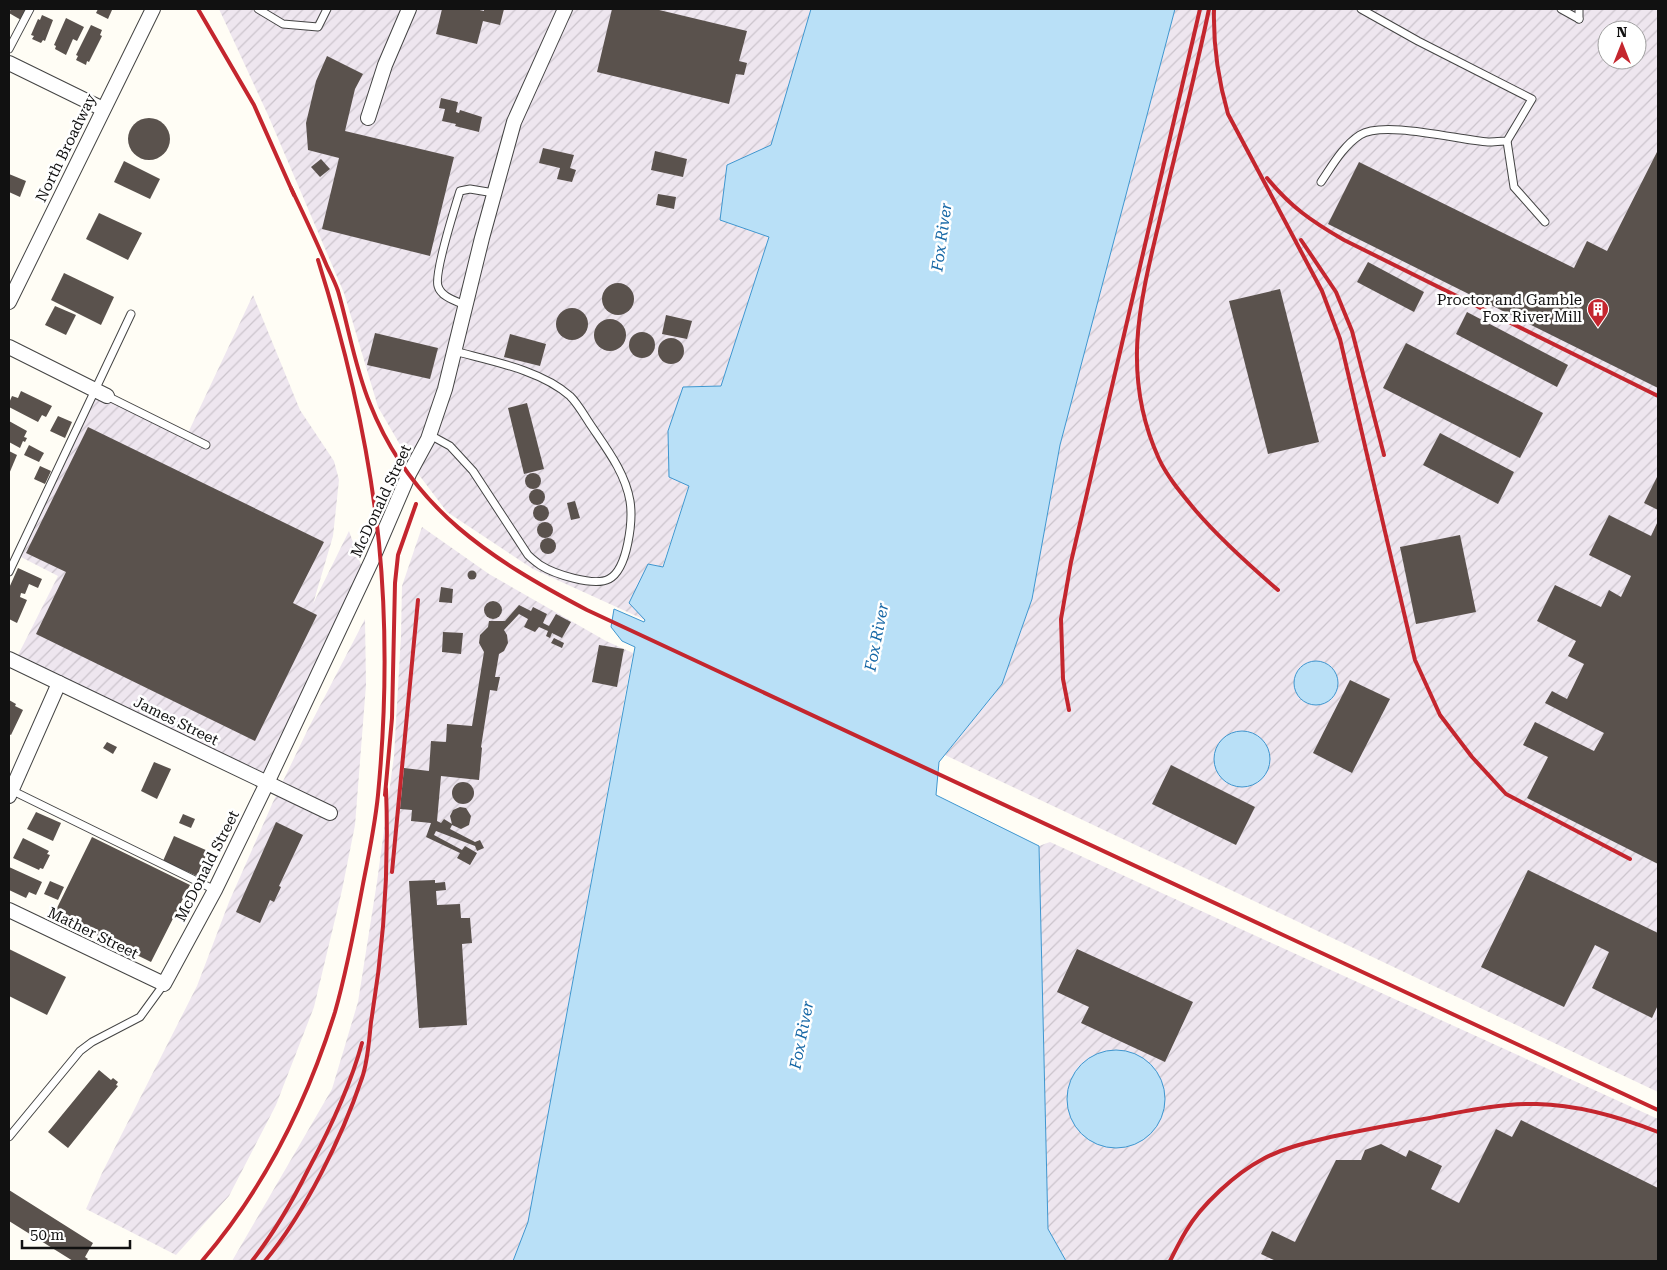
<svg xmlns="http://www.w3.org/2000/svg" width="1667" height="1270" font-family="'Roboto Serif',serif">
  <defs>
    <pattern id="industrial-furrows" width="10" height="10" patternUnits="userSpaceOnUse" patternTransform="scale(1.25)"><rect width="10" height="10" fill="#eee6ef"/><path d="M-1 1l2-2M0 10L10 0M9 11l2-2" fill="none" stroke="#cbc4cc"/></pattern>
  </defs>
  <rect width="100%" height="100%" fill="#fffdf5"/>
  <g fill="url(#industrial-furrows)" fill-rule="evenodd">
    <polygon points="219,9 811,9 771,146 769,237 721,386 683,388 668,431 669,477 689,485 645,620 533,569 447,512 413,467 378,407 344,293 268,115"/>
    <path d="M 1175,9 L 1658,9 L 1658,1092 L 945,755 L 1002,684 L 1032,599 L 1060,445 ZM 1607,30 L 1637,30 L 1637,60 L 1607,60 Z"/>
    <polygon points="253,295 300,410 334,461 339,480 333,536 313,604 349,531 365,576 267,783 15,661 58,576 17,555 95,390 188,433"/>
    <polygon points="422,527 489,574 606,641 633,653 528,1223 513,1261 232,1261 332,1089 358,1002 377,882 394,756 401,636 402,586"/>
    <polygon points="365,619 366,685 355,825 342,890 314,1007 276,1105 229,1196 176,1255 86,1209 102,1173 197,986 229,902 273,802 309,727"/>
    <polygon points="1050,842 1658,1119 1658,1261 1066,1261 1048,1229 1039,846"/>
  </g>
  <g fill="#b9e0f7" stroke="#3f96cf">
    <polygon points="811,9 1175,9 1060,445 1032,599 1002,684 939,762 936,795 1039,846 1048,1229 1066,1261 513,1261 528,1222 635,647 622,641 611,627 614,609 644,622 645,620 629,603 648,564 663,567 689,486 669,477 668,431 683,387 721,386 769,237 720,220 727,165 771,145"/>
    <circle cx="1316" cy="683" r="22"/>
    <circle cx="1242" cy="759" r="28"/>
    <circle cx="1116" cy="1099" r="49"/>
  </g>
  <g fill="#5a524d">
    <polygon points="11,9 26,9 21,20 9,13"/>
    <polygon points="98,9 109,9 112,10 108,19 96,13"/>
    <polygon points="442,9 475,9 484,11 484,9 504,9 500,25 483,21 477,44 436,34"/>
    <polygon points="612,9 655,9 747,31 739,61 747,63 744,75 736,74 729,104 597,72"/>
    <polygon points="42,15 53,20 45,41 43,40 41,43 32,39 34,36 31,35 38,19 40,20"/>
    <polygon points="66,18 84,27 77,41 73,39 66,55 55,49 56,46 54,45"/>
    <polygon points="91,25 102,30 100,35 102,36 89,62 87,61 86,65 76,60 78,56 76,55"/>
    <polygon points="327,56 363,74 355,89 345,131 454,157 430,256 322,229 339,158 308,150 306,123 316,81"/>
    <polygon points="441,98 458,102 456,112 459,113 460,110 482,117 479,132 455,126 456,124 442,121 445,109 439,108"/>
    <circle cx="149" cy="139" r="21"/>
    <polygon points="543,148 574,155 570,168 576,170 572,182 557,179 560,168 539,163"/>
    <polygon points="1658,150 1658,388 1328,224 1359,162 1574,268 1587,241 1607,251"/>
    <polygon points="655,151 687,159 683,177 651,170"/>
    <polygon points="321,159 330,169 320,177 311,167"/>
    <polygon points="124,161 160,179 150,199 114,182"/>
    <polygon points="9,174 26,181 20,197 9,192"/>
    <polygon points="658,194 676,197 674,209 656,205"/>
    <polygon points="99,213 142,233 128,260 86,239"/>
    <polygon points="1368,262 1424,292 1414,312 1357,282"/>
    <polygon points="64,273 114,297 101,325 51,300"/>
    <circle cx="618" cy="299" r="16"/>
    <polygon points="1280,289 1319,442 1268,454 1229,301"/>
    <polygon points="55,306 76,315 66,335 45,325"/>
    <circle cx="572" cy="324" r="16"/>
    <polygon points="1467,312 1568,365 1557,387 1456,334"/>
    <polygon points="666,315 692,321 687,339 662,334"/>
    <circle cx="610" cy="335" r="16"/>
    <circle cx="642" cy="345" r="13"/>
    <polygon points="375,333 438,348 430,379 367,365"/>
    <polygon points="510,334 546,344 540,366 504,357"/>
    <circle cx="671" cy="351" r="13"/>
    <polygon points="1406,343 1543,413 1520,458 1383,388"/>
    <polygon points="21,391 52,406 46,417 42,415 38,422 9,407 9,403 12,396 18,398"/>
    <polygon points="527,403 544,469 524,474 508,408"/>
    <polygon points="58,416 72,422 65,438 50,431"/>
    <polygon points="9,421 27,431 24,437 27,438 25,442 23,441 20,448 9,442"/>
    <polygon points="88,427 324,542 293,603 317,615 255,741 36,634 66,572 26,553"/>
    <polygon points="1440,433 1514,472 1498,504 1423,465"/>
    <polygon points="29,445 44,453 39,462 24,455"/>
    <polygon points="9,451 17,455 9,474"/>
    <polygon points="40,466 51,471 45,484 34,479"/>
    <circle cx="533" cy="481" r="8"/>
    <polygon points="1658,475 1658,510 1644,503"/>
    <circle cx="537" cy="497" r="8"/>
    <polygon points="575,501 580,518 571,520 567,503"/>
    <circle cx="541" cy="513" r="8"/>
    <polygon points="1609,515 1651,536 1658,521 1658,864 1527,798 1548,757 1523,745 1535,722 1594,751 1604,733 1545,703 1552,691 1567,699 1584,664 1568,656 1576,641 1537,621 1555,585 1601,607 1609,590 1621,597 1631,576 1589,555"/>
    <circle cx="545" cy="530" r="8"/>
    <polygon points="1460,535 1476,612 1416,624 1400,547"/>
    <circle cx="548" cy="546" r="8"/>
    <polygon points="18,568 42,579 38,588 29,584 25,594 21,593 20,597 27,600 17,623 9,619 9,588"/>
    <circle cx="472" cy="575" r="4.5"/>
    <polygon points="441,587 453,589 452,603 439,602"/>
    <circle cx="493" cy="610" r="9"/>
    <polygon points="519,605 531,611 533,607 547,614 543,623 549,626 556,614 571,622 562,638 552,633 550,638 546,636 548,631 539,627 535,632 524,627 528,619 519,614 504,630 507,635 508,643 504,651 499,654 495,677 500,677 497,691 490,690 481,747 482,748 479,780 441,776 437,821 441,823 444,819 452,824 450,816 453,810 460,807 466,808 471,816 469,825 461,829 452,825 450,829 475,842 480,840 484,848 477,851 475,846 436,831 434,835 462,850 465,846 477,853 470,865 457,858 460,853 426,837 431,823 411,821 412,810 400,809 404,768 429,771 431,741 446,742 447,724 472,726 484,652 479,643 480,635 488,627 489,621 505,621"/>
    <polygon points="443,632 463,633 461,654 442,652"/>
    <polygon points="554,638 564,643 562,648 551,643"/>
    <polygon points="599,645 624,649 617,687 592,682"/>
    <polygon points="1350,680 1390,699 1352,773 1313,753"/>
    <polygon points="9,700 16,704 15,706 23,710 11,735 9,734"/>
    <polygon points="107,742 117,747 113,754 103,748"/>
    <polygon points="154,762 171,769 157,799 141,791"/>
    <polygon points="1171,765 1255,807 1236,845 1152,804"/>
    <circle cx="463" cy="793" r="11"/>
    <polygon points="36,812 61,823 53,841 27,829"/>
    <polygon points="183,814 195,819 191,828 179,823"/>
    <polygon points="276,822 303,835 279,886 281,887 274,902 270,900 260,923 236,912"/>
    <polygon points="174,836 208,851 197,876 163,861"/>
    <polygon points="92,837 190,885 151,962 90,932 88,934 76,928 77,926 54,914"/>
    <polygon points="23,838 49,851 47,854 50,855 43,869 40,868 39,870 13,858"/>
    <polygon points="9,867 42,882 36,895 29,892 26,898 9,890"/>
    <polygon points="1528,870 1658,933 1658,1005 1652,1018 1592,988 1609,952 1595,945 1564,1007 1481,967"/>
    <polygon points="435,880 435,883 445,882 446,890 436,891 437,905 460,904 461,918 470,918 472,943 462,944 467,1025 419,1028 409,881"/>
    <polygon points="50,881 64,887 58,900 44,894"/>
    <polygon points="9,949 66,977 47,1015 9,996"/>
    <polygon points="1077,949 1193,1002 1165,1062 1081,1023 1089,1007 1057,992"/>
    <polygon points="99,1070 111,1080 113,1078 118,1082 116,1085 118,1086 68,1148 48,1132"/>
    <polygon points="1521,1120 1658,1188 1658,1261 1276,1261 1261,1254 1272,1231 1295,1242 1336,1160 1361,1160 1365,1150 1381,1144 1406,1157 1409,1150 1442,1166 1431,1189 1459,1203 1496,1129 1512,1137"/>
    <polygon points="9,1190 93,1243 85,1257 88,1259 86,1261 73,1261 9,1221"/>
  </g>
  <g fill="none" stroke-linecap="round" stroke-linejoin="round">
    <g stroke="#444" stroke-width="9">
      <g id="lane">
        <polyline points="258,9 283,24 318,27 327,9"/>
        <polyline points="1561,9 1579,19"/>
        <polyline points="1579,9 1579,19"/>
        <polyline points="9,49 30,9"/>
        <polyline points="1507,141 1514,187 1545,222"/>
        <path d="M 1321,182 C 1332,166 1343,146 1360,135 C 1383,120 1459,140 1488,142 C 1494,142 1501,141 1507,141 L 1532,99 L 1418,41 L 1361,9"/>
        <path d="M 465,305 C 456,301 441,297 438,286 C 434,274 455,207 460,191 L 470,189 L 494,193"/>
        <polyline points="107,396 206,445"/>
        <path d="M 430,435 L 450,446 L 473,471 L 528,555 C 532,559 536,562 540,565 C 554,574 594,587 609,579 C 628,569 633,520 630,501 C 625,472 606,448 590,424 C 584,415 578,404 570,396 C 541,370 491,361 454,351"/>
        <polyline points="9,572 131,314"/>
        <polyline points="11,790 215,890"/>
        <polyline points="9,1137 80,1051 92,1042 140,1017 164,984"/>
      </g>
    </g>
    <g stroke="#444" stroke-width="16">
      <g id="street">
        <polyline points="9,63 103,109"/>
        <polyline points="368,118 385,65 409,9"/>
        <polyline points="9,302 153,9"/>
        <polyline points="9,347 107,396"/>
        <polyline points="9,659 330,813"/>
        <polyline points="9,796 59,683"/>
        <polyline points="9,910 164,984 215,890 267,783 372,560 409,474 428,439 445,389 482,238 514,122 565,9"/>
      </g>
    </g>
    <use href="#lane" stroke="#fff" stroke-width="7"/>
    <use href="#street" stroke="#fff" stroke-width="14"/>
    <g stroke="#c4262e" stroke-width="4">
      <polyline points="198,9 254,105 294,195"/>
      <path d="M 1209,9 C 1196,72 1180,134 1165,197 C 1144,289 1117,367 1159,459 C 1168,478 1182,494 1196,511 C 1221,540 1249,565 1278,590"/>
      <path d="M 1214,9 C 1213,46 1218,79 1228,114 L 1322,291 L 1340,339 L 1415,660 L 1440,715 L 1472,757 L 1506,794 L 1630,859"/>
      <path d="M 1267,178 C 1291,207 1311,221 1344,240 L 1658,396"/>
      <path d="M 291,188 C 303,213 315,238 326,264 C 330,273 335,282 338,291 C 349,329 355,368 370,404 C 412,510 491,559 587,610 L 1658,1110"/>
      <polyline points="1301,240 1336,292 1352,331 1384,455"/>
      <polyline points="1069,710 1063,679 1061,619 1071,562 1200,9"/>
      <polyline points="385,795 392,718 395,583 398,555 416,504"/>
      <polyline points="392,872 418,600"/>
      <path d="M 202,1261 C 263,1190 307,1102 335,1012 C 347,970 355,927 363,884 C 369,854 375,825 378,795 C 386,712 387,626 379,543 C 369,447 347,352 318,260"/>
      <path d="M 252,1261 C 274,1233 292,1202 308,1170 C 330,1129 350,1087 362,1043"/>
      <path d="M 265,1261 C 305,1213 342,1137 362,1078 C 368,1061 369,1040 371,1022 C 384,945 389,866 386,789"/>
      <path d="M 1170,1261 C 1175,1251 1180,1241 1186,1231 C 1201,1205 1236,1173 1263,1159 C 1285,1147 1310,1142 1335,1136 C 1364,1130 1394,1124 1424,1119 C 1461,1112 1499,1103 1537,1104 C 1579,1105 1620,1117 1658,1132"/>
    </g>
  </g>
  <defs>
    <g id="building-pin" transform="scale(1.125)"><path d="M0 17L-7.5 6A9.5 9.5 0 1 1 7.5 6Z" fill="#c4262e" stroke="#fff"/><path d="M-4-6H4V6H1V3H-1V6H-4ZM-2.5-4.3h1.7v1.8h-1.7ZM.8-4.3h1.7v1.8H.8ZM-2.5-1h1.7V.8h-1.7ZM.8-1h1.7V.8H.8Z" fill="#fff"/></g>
  </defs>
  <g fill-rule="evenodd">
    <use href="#building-pin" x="1598" y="309"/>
  </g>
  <g text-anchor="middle" stroke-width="5" stroke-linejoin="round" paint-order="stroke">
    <g font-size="15" fill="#111" stroke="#fff">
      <text transform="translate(66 148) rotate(-64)" y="5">North Broadway</text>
      <text transform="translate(381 501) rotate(-65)" y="5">McDonald Street</text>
      <text transform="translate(176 721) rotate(26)" y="5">James Street</text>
      <text transform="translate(207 866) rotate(-63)" y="5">McDonald Street</text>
      <text transform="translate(93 933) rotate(26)" y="5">Mather Street</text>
    </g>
    <g font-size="15" fill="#111" stroke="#fff" text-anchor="end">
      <text x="1582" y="305">Proctor and Gamble<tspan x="1582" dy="17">Fox River Mill</tspan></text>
    </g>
    <g font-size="16" font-style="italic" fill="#1768a6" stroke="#fff">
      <text transform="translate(941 237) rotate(-82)" y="6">Fox River</text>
      <text transform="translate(876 637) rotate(-79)" y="6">Fox River</text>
      <text transform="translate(801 1035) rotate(-79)" y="6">Fox River</text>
    </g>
  </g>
  <rect width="1667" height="1270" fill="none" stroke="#111111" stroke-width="20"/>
  <g transform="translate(1622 45)"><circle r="24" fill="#ffffff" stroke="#a0a0a0"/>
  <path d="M0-4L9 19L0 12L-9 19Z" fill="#c4262e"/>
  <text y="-8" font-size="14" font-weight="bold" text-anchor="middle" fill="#111111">N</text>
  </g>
  <path d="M22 1240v8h108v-8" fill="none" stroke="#111111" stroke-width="2.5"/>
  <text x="30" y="1240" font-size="15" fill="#111111" stroke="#ffffff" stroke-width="4" paint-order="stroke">50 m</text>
</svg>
